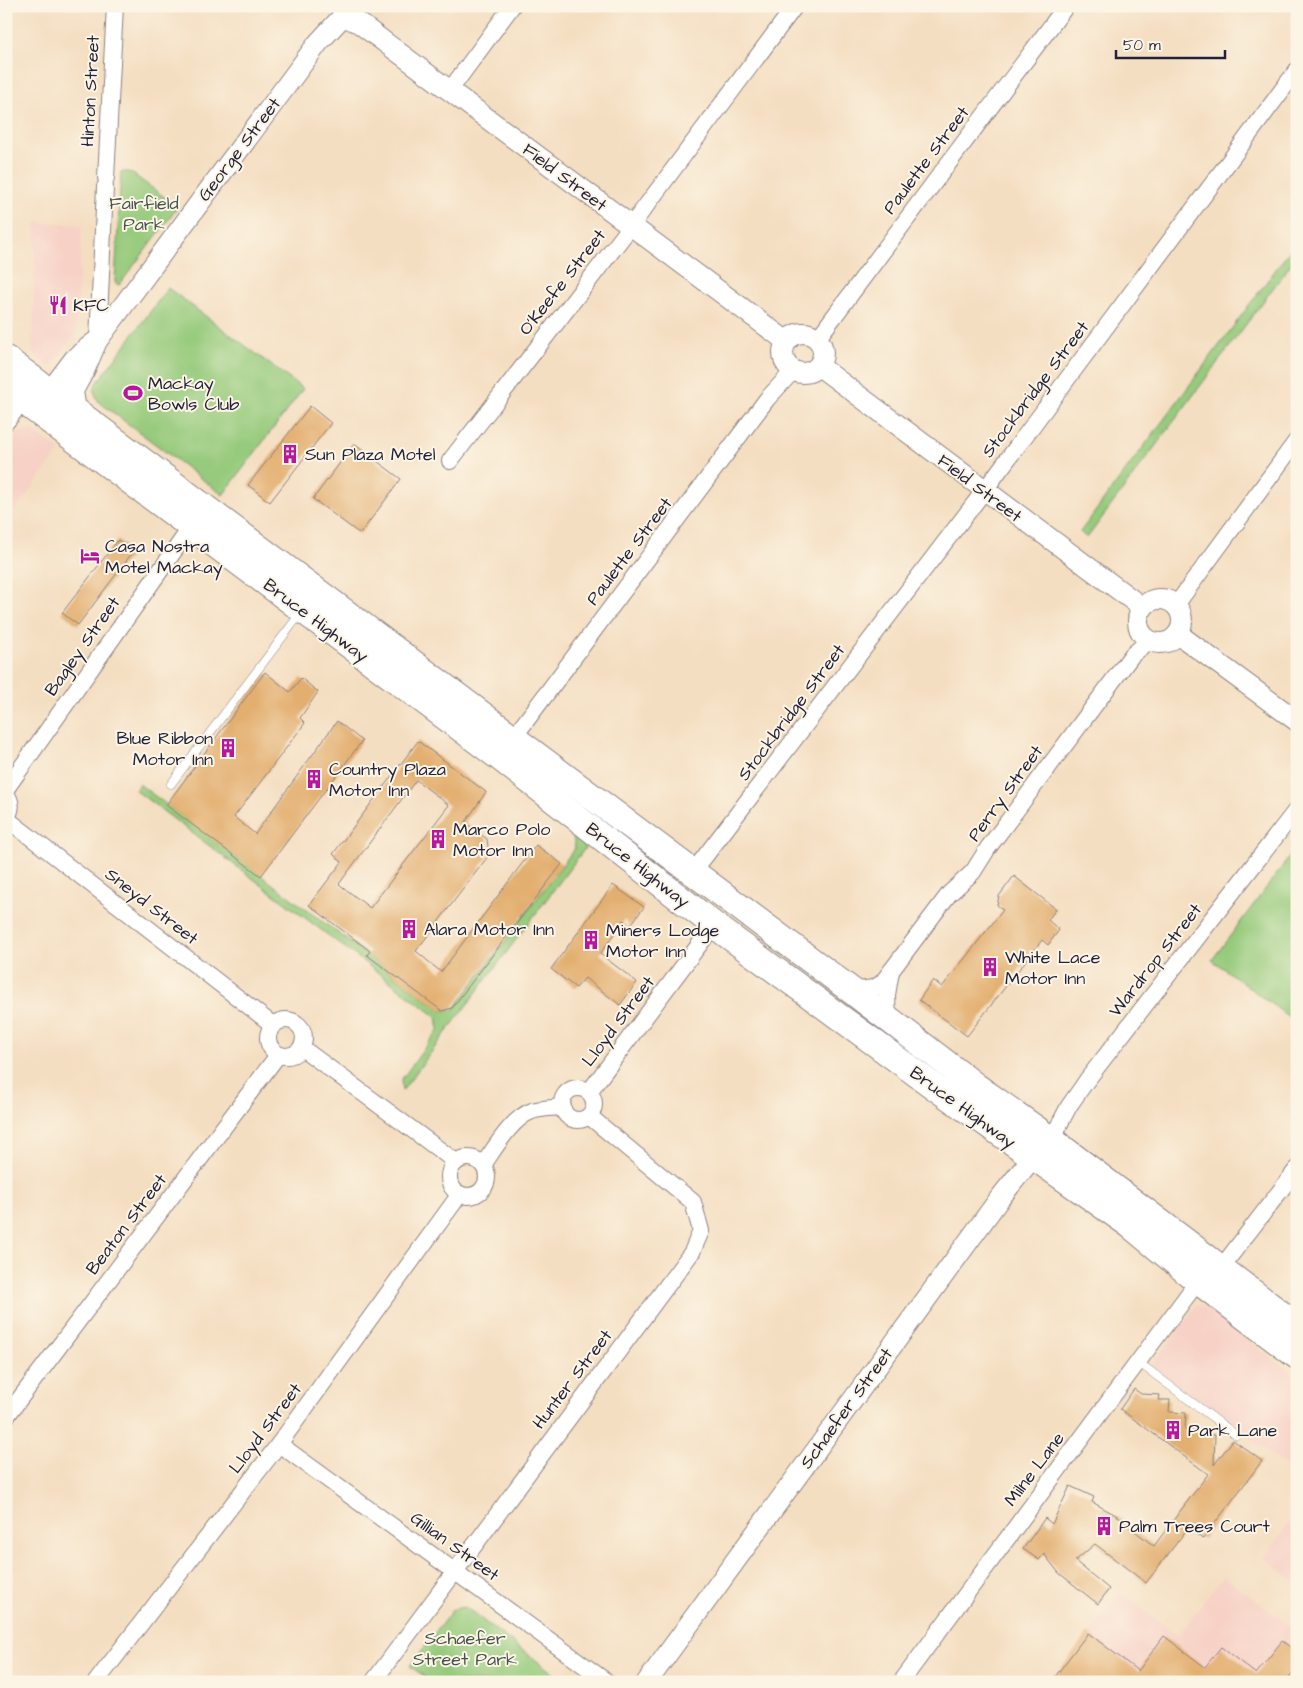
<svg xmlns="http://www.w3.org/2000/svg" width="1303" height="1688" font-family="'Architects Daughter',sans-serif">
  <rect width="100%" height="100%" fill="#fcf5e5"/>
  <filter id="ink" filterUnits="userSpaceOnUse"><feTurbulence type="fractalNoise" baseFrequency=".02" numOctaves="2"/><feDisplacementMap in="SourceGraphic" scale="10" xChannelSelector="R" yChannelSelector="G"/><feConvolveMatrix kernelMatrix="1 2 1 2 8 2 1 2 1" color-interpolation-filters="sRGB"/></filter>
  <filter id="wash" filterUnits="userSpaceOnUse"><feTurbulence type="fractalNoise" baseFrequency=".0096" numOctaves="4" result="noise"/><feDisplacementMap in="SourceGraphic" scale="20" xChannelSelector="R" yChannelSelector="G"/><feGaussianBlur stdDeviation="1.12" result="paint"/><feColorMatrix in="noise" values="0 0 0 0 0 0 0 0 0 0 0 0 0 0 0 0 0 1.4 0 .05"/><feComposite in="paint" operator="in"/></filter>
  <g filter="url(#wash)">
    <rect width="100%" height="100%" fill="#f4dec1"/>
    <g fill="#f7d1c6">
      <polygon points="36,222 82,225 76,333 50,367 32,352"/>
      <polygon points="32,430 60,451 7,521 6,449 19,432"/>
      <polygon points="1201,1305 1297,1377 1297,1474 1152,1365 1196,1306"/>
      <polygon points="1297,1513 1297,1583 1264,1558"/>
      <polygon points="1223,1576 1297,1631 1297,1682 1053,1682 1120,1592 1178,1636"/>
    </g>
    <g fill="#96ca7b" stroke="#5c765b">
      <polygon points="121,172 130,172 178,207 120,284 118,285 115,282"/>
      <polygon points="1297,241 1297,256 1087,538 1080,532"/>
      <path d="M 168,288 L 303,389 L 223,495 L 99,402 C 95,395 93,392 96,384 Z"/>
      <polygon points="139,784 442,1011 454,1009 575,848 573,836 586,847 402,1091 401,1080 439,1029 437,1017 135,790"/>
      <polygon points="1297,847 1297,1023 1212,960"/>
      <polygon points="465,1607 565,1682 431,1682 410,1666 453,1609"/>
    </g>
    <g id="blocks">
      <g fill="#e3af70" fill-rule="evenodd">
        <polygon points="310,406 331,423 270,502 248,485"/>
        <polygon points="354,444 401,479 360,534 313,499"/>
        <polygon points="118,540 133,552 78,625 62,613"/>
        <polygon points="265,672 290,692 301,678 318,692 300,718 305,723 234,817 255,834 337,721 362,741 261,876 166,805"/>
        <path d="M 418,741 L 486,792 L 465,823 L 487,839 L 489,855 L 416,951 L 441,972 L 536,845 L 562,864 L 452,1008 L 442,1011 L 367,955 L 370,951 L 309,905 L 342,862 L 333,854 ZM 416,780 L 449,805 L 370,908 L 339,884 Z"/>
        <polygon points="1014,876 1056,909 1048,920 1059,930 1048,945 1042,940 967,1036 919,1000 933,980 942,987 1003,910 997,905 999,896"/>
        <polygon points="613,885 644,907 630,926 624,920 600,954 637,982 620,1005 585,978 576,988 551,969"/>
        <polygon points="1134,1389 1141,1394 1160,1395 1159,1400 1170,1400 1169,1412 1186,1413 1185,1430 1206,1430 1205,1434 1215,1435 1214,1465 1233,1440 1262,1461 1203,1539 1188,1528 1146,1583 1095,1544 1075,1561 1109,1589 1098,1604 1059,1573 1044,1554 1039,1560 1023,1549 1045,1518 1052,1524 1070,1486 1094,1497 1092,1502 1123,1519 1122,1521 1154,1546 1208,1474 1120,1409"/>
        <polygon points="1088,1633 1138,1671 1164,1636 1205,1667 1221,1647 1256,1674 1282,1641 1297,1652 1297,1668 1286,1682 1051,1682"/>
      </g>
    </g>
  </g>
  <g filter="url(#ink)">
    <use href="#blocks" fill-opacity="0" stroke="#8b807e" stroke-width="1"/>
    <g fill="none" stroke-linecap="round" stroke-linejoin="round">
      <g stroke="#8b807e" stroke-width="9">
        <g id="service">
          <polyline points="171,784 300,614"/>
          <polyline points="1138,1362 1236,1435"/>
        </g>
      </g>
      <g stroke="#8b807e" stroke-width="18">
        <g id="minor">
          <polyline points="450,90 512,6"/>
          <polyline points="106,178 115,6"/>
          <polyline points="818,338 1066,6"/>
          <polyline points="98,340 105,187"/>
          <polyline points="6,422 23,401"/>
          <polyline points="450,461 631,226 795,6"/>
          <polyline points="1176,605 1297,440"/>
          <polyline points="508,745 767,399 793,371"/>
          <polyline points="6,789 191,527"/>
          <path d="M 6,794 C 13,803 12,810 6,819"/>
          <polyline points="7,819 273,1025"/>
          <polyline points="693,872 984,491 1297,70"/>
          <polyline points="852,991 874,988 882,983 949,894 973,872 988,848 1132,655 1150,640"/>
          <polyline points="888,1019 887,995 891,971"/>
          <circle cx="286" cy="1038" r="18"/>
          <polyline points="302,1048 456,1162"/>
          <circle cx="578" cy="1104" r="16"/>
          <polyline points="589,1092 714,925"/>
          <polyline points="1049,1138 1057,1129 1069,1106 1087,1080 1297,809"/>
          <circle cx="468" cy="1177" r="19"/>
          <path d="M 483,1165 C 495,1148 512,1118 532,1111 C 542,1108 553,1108 563,1107"/>
          <polyline points="1221,1268 1297,1169"/>
          <polyline points="6,1417 278,1055"/>
          <polyline points="279,1444 607,1682"/>
          <polyline points="96,1682 279,1444 460,1194"/>
          <polyline points="373,1682 692,1252 701,1231 693,1202 589,1116"/>
          <polyline points="901,1682 1198,1281"/>
        </g>
      </g>
      <g stroke="#8b807e" stroke-width="22">
        <g id="tertiary">
          <polyline points="343,16 359,23 786,341"/>
          <circle cx="803" cy="353" r="20"/>
          <polyline points="819,366 1143,608"/>
          <polyline points="50,391 75,358 95,342"/>
          <polyline points="76,411 73,391 85,369 97,341 318,43 343,16 342,6"/>
          <circle cx="1160" cy="621" r="22"/>
          <polyline points="1178,634 1297,721"/>
          <polyline points="647,1682 1000,1198 1041,1147"/>
        </g>
      </g>
      <g stroke="#8b807e" stroke-width="28">
        <g id="trunk">
          <polyline points="6,359 852,991 977,1087 1049,1138 1297,1326"/>
          <polyline points="6,388 499,757 714,925 932,1085 1130,1225 1198,1281 1297,1356"/>
        </g>
      </g>
      <use href="#service" stroke="#fff" stroke-width="8"/>
      <use href="#minor" stroke="#fff" stroke-width="16"/>
      <use href="#tertiary" stroke="#fff" stroke-width="20"/>
      <use href="#trunk" stroke="#fff" stroke-width="26"/>
    </g>
  </g>
  <defs>
    <g id="restaurant-bare" transform="scale(1.5)"><path d="M-5-6h1v4h1v-4h1v4h1v-4h1v5L-1.5 .5V6h-2V.5L-5-1ZM5-6V6H3V1.5H1.5Q1.5-4 5-6Z" fill="#b5179e" stroke="#fcf5e5" stroke-width="2.5" paint-order="stroke"/></g>
    <g id="stadium-bare" transform="scale(1.5)"><path d="M0-5a6.5 5 0 1 0 0 10a6.5 5 0 1 0 0-10ZM-3.5-1.8h7v3.6h-7Z" fill="#b5179e" stroke="#fcf5e5" stroke-width="2.5" paint-order="stroke"/></g>
    <g id="building-bare" transform="scale(1.5)"><path d="M-4-6H4V6H1V3H-1V6H-4ZM-2.5-4.3h1.7v1.8h-1.7ZM.8-4.3h1.7v1.8H.8ZM-2.5-1h1.7V.8h-1.7ZM.8-1h1.7V.8H.8Z" fill="#b5179e" stroke="#fcf5e5" stroke-width="2.5" paint-order="stroke"/></g>
    <g id="hotel-bare" transform="scale(1.5)"><path d="M-6-4.5h1.5V1H6V5H4.5V3h-9V5H-6ZM-4 0a1.8 1.8 0 1 1 3.6 0ZM.5 0V-2.5h3Q6-2.5 6 0Z" fill="#b5179e" stroke="#fcf5e5" stroke-width="2.5" paint-order="stroke"/></g>
  </defs>
  <g fill-rule="evenodd">
    <use href="#restaurant-bare" x="58" y="305"/>
    <use href="#stadium-bare" x="133" y="393"/>
    <use href="#building-bare" x="290" y="454"/>
    <use href="#hotel-bare" x="90" y="556"/>
    <use href="#building-bare" x="228" y="748"/>
    <use href="#building-bare" x="314" y="779"/>
    <use href="#building-bare" x="438" y="839"/>
    <use href="#building-bare" x="409" y="929"/>
    <use href="#building-bare" x="591" y="940"/>
    <use href="#building-bare" x="990" y="967"/>
    <use href="#building-bare" x="1173" y="1430"/>
    <use href="#building-bare" x="1104" y="1526"/>
  </g>
  <g text-anchor="middle" stroke-width="4" stroke-linejoin="round" paint-order="stroke">
    <g font-size="18" fill="#22223b" stroke="#fcf5e5">
      <text transform="translate(90 91) rotate(-87)" y="6">Hinton Street</text>
      <text transform="translate(239 149) rotate(-53)" y="6">George Street</text>
      <text transform="translate(926 160) rotate(-53)" y="6">Paulette Street</text>
      <text transform="translate(565 177) rotate(37)" y="6">Field Street</text>
      <text transform="translate(562 282) rotate(-52)" y="6">O'Keefe Street</text>
      <text transform="translate(1035 389) rotate(-53)" y="6">Stockbridge Street</text>
      <text transform="translate(980 488) rotate(37)" y="6">Field Street</text>
      <text transform="translate(629 551) rotate(-53)" y="6">Paulette Street</text>
      <text transform="translate(316 620) rotate(37)" y="6">Bruce Highway</text>
      <text transform="translate(82 646) rotate(-55)" y="6">Bagley Street</text>
      <text transform="translate(791 712) rotate(-53)" y="6">Stockbridge Street</text>
      <text transform="translate(1005 793) rotate(-54)" y="6">Perry Street</text>
      <text transform="translate(638 865) rotate(38)" y="6">Bruce Highway</text>
      <text transform="translate(152 906) rotate(38)" y="6">Sneyd Street</text>
      <text transform="translate(1155 960) rotate(-52)" y="6">Wardrop Street</text>
      <text transform="translate(618 1021) rotate(-53)" y="6">Lloyd Street</text>
      <text transform="translate(963 1107) rotate(36)" y="6">Bruce Highway</text>
      <text transform="translate(126 1224) rotate(-53)" y="6">Beaton Street</text>
      <text transform="translate(572 1379) rotate(-53)" y="6">Hunter Street</text>
      <text transform="translate(846 1408) rotate(-54)" y="6">Schaefer Street</text>
      <text transform="translate(265 1428) rotate(-53)" y="6">Lloyd Street</text>
      <text transform="translate(1034 1469) rotate(-53)" y="6">Milne Lane</text>
      <text transform="translate(455 1546) rotate(36)" y="6">Gillian Street</text>
    </g>
    <g font-size="18" fill="#45544e" stroke="#fcf5e5">
      <text x="144" y="209">Fairfield<tspan x="144" dy="21">Park</tspan></text>
      <text x="465" y="1644">Schaefer<tspan x="465" dy="21">Street Park</tspan></text>
    </g>
    <g font-size="18" fill="#22223b" stroke="#fcf5e5" text-anchor="start">
      <text x="73" y="311">KFC</text>
      <text x="148" y="389">Mackay<tspan x="148" dy="21">Bowls Club</tspan></text>
      <text x="305" y="460">Sun Plaza Motel</text>
      <text x="105" y="552">Casa Nostra<tspan x="105" dy="21">Motel Mackay</tspan></text>
      <text x="213" y="744" text-anchor="end">Blue Ribbon<tspan x="213" dy="21">Motor Inn</tspan></text>
      <text x="329" y="775">Country Plaza<tspan x="329" dy="21">Motor Inn</tspan></text>
      <text x="453" y="835">Marco Polo<tspan x="453" dy="21">Motor Inn</tspan></text>
      <text x="424" y="935">Alara Motor Inn</text>
      <text x="606" y="936">Miners Lodge<tspan x="606" dy="21">Motor Inn</tspan></text>
      <text x="1005" y="963">White Lace<tspan x="1005" dy="21">Motor Inn</tspan></text>
      <text x="1188" y="1436">Park Lane</text>
      <text x="1119" y="1532">Palm Trees Court</text>
    </g>
  </g>
  <rect width="1303" height="1688" fill="none" stroke="#fcf5e5" stroke-width="25"/>
  <path d="M1116 50v8h109v-8" fill="none" stroke="#22223b" stroke-width="2.5"/>
  <text x="1123" y="50" font-size="15" fill="#22223b" stroke="#fcf5e5" stroke-width="4" paint-order="stroke">50 m</text>
</svg>
